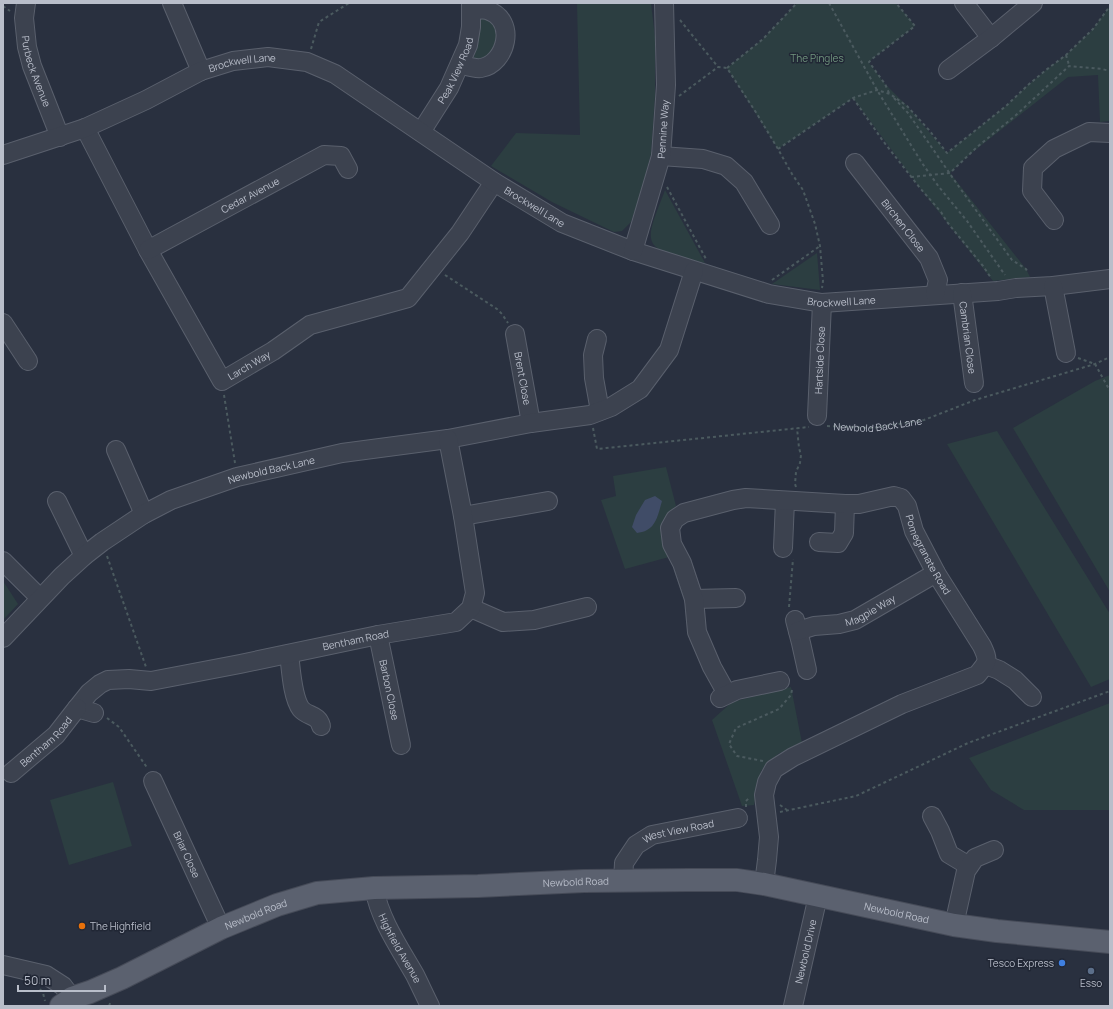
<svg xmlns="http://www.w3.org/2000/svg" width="1113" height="1009" font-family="Manrope,sans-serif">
  <rect width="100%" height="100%" fill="#29303f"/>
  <g fill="#2c3e41">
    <polygon points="577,3 651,3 655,37 655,96 651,154 642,189 631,222 622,231 614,232 552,202 491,166 516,133 580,135"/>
    <polygon points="797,3 896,3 915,26 872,59 869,63 885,84 907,106 947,153 1006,106 1028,85 1046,70 1066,55 1093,29 1110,6 1110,121 1100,122 1098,75 1068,77 969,155 950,173 1026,269 1030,277 993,281 920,188 853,98 778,149 727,68 763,39"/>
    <polygon points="483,15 500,27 496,54 473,62 478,38 481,18"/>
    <path d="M 665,190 L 705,263 C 692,260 652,255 651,238 C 649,227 661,202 665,190 Z"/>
    <polygon points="817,253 820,290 772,284"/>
    <polygon points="1110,375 1110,592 1013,428 1095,381"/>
    <polygon points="997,431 1110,614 1110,679 1091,687 947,444"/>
    <path d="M 666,467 L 676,506 C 656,522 663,536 669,557 L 625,569 L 601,500 L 616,496 L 613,476 Z"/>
    <polygon points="3,581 18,604 3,620"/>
    <polygon points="791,687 802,743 778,754 761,771 754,805 742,806 712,720 732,702"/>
    <polygon points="1110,703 1110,810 1024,810 991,790 969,758"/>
    <polygon points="113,782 132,846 69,865 50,800"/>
  </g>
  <path fill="#404c67" d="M 655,496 L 662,501 C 659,511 657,525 647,530 C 644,532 640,532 637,533 L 632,527 L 636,515 L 645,500 Z"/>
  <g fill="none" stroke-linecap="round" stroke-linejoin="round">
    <g stroke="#5a606d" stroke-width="20">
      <g id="minor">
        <path id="s2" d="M 26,3 L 24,18 L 27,47 L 32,66 L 60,137"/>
        <polyline points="172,3 201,71"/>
        <polyline points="964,3 991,38"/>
        <path d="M 460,64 C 467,66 475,69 481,68 C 506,64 518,20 487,10 C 483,9 477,10 472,10"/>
        <polyline points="948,70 991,38 1033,3"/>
        <path id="s3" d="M 85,128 L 148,250 L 222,381 L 273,351 L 310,325 L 408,298 L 460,233 L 494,182"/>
        <path id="s4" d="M 421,132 L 449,88 L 468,45 L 471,27 L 471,3"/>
        <path id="s5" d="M 3,155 L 85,128 L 146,100 L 201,71 L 233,61 L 268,57 L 307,62 L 335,74 L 494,182 L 562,223 L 633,251 L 769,294 L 822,303 L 998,291 L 1016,288 L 1053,286 L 1110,279"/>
        <polyline points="661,156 703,159 726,166 744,182 770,225"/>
        <path id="s6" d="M 855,163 L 929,258 L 938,280 L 935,294"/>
        <polyline points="1054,220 1032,191 1033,168 1054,149 1089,132 1110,133"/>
        <path id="s7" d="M 148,250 L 324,155 L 341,156 L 348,169"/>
        <path id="s8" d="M 633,251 L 661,156 L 666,85 L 664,3"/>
        <polyline points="1053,286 1066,353"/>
        <path id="s9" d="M 962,293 L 974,383"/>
        <polyline points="3,323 28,361"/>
        <path id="s10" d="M 515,334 L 531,423"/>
        <polyline points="597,339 593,355 594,378 600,411"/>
        <path id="s11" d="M 817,416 L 822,303"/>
        <polyline points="116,450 144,514"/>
        <polyline points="57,501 84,556"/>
        <polyline points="463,516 548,501"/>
        <polyline points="819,542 838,543 844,533 845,504"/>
        <polyline points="783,548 785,501"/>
        <polyline points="3,561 40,598"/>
        <polyline points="694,599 736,598"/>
        <polyline points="471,608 503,622 534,620 587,607"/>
        <polyline points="795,620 801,643 807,670"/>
        <path id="s12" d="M 798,631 L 814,626 L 839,624 L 855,620 L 936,573"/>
        <path id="s13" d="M 378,635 L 401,745"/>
        <path id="s14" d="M 3,638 L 62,576 L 84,556 L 102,542 L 144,514 L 171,500 L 237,477 L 342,453 L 448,439 L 531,423 L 590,415 L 611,407 L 640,389 L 669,350 L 694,271"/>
        <path d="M 289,654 C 291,668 292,697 301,709 C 308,717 318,714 321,726"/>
        <polyline points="986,665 999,670 1015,680 1032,697"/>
        <path id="s15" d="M 727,694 L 712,667 L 697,632 L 694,599 L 682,563 L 672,544 L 670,528 L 675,519 L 684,513 L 733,500 L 746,498 L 845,504 L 859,504 L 894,496 L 901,498 L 907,506 L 914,531 L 936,573 L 982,646 C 989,661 988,662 977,675 L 902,704 L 793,757 L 774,769 L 767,782 L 764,795 L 769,837 L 767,860 L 764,884"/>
        <polyline points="720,698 737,690 780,681"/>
        <path id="s16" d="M 94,713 L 77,708 L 89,693 L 100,684 L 108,680 L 129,679 L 151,681 L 240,664 L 378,635 L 456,622 L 471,608 L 475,593 L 463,516 L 448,439"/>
        <path id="s17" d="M 11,773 L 56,735 L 77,708"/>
        <path id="s18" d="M 153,781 L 221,928"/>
        <polyline points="932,816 940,831 949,854 969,866"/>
        <path id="s19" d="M 623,881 L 624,863 L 636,845 L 652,835 L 738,818"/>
        <path id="s20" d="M 374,888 C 380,920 399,947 415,975 C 420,985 425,996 430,1006"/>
        <polyline points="954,925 966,871 975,858 994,850"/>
        <polyline points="3,965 46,975 63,986 72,998"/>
        <path id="s21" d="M 793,1006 L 818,896"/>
      </g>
    </g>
    <g stroke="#464b58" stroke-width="24">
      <g id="major">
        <path id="s22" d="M 61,1006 L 72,998 L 90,992 L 122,978 L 221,928 L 277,905 L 317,893 L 374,888 L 478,886 L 584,881 L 689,880 L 737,880 L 764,884 L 954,925 L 997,931 L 1110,942"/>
      </g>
    </g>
    <g stroke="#4b5a5f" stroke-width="2" stroke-dasharray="3 3" stroke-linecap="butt">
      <polyline points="829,3 877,90 922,163 939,187 967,221 1005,275"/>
      <polyline points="3,6 10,11"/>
      <polyline points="680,20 718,67 727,68 757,114 778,149 792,174 803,190 815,224 820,246 823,281 822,288"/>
      <polyline points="311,49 319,22 349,3"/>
      <polyline points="1066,55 1069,65"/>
      <polyline points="727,68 763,39 797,3"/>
      <polyline points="889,93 885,84 869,62 872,59 915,26 896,3"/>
      <polyline points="679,96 718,67"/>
      <polyline points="853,98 883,141 920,188 941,212 947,222 983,266 991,278"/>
      <polyline points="894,98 908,113 957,184 1012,260 1026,269 1028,273"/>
      <polyline points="778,149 853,98 877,90 890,94 907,106 929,130 947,153 1006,106 1028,85 1046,70 1066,55 1093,29 1110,6"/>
      <polyline points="911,177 950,173 977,147 1015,116 1069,66 1102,69 1110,71"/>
      <polyline points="667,187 706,259"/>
      <polyline points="445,275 497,309 502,314 508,323"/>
      <polyline points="772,280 820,246"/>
      <polyline points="1078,358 1095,364 1110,391"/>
      <polyline points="224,395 235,463"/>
      <path id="s1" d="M 827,426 L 872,428 L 924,420 L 975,400 L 1095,364 L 1110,357"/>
      <polyline points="593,428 597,449 809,427"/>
      <polyline points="796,487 795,484 796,472 800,463 801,455 799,448 797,428"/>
      <polyline points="107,556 146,667"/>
      <polyline points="789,607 793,559"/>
      <polyline points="107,718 119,727 148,769"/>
      <polyline points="763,761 737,756 729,744 736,728 779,709 791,695 792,690"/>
      <polyline points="780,805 787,810"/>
      <polyline points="746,807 746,801 750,797"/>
      <polyline points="780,812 856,796 968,743 1110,691"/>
      <polyline points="40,989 43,993 45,1001"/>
      <polyline points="109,1006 111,1001"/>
    </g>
    <use href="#minor" stroke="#3c424f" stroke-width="18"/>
    <use href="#major" stroke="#5b616f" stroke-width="22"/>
  </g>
  <circle fill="#e8710a" stroke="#212735" stroke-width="1.5" cx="82" cy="926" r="4"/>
  <circle fill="#3f7fe0" stroke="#212735" stroke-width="1.5" cx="1062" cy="963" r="4"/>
  <circle fill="#5c6f8a" stroke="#212735" stroke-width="1.5" cx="1091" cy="971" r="4"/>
  <g text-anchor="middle" stroke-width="3" stroke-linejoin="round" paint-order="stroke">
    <g font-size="10" fill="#72987f" stroke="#212735">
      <text x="817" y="62">The Pingles</text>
    </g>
    <g font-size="10" fill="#b9beca" stroke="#212735">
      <text dy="4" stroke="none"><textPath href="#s5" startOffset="258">Brockwell Lane</textPath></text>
      <text dy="4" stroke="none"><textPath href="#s4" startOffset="71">Peak View Road</textPath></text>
      <text dy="4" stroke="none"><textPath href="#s2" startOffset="70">Purbeck Avenue</textPath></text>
      <text dy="4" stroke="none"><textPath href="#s8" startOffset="126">Pennine Way</textPath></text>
      <text dy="4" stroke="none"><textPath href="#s7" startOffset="116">Cedar Avenue</textPath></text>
      <text dy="4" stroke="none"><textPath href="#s5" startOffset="594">Brockwell Lane</textPath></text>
      <text dy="4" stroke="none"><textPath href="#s6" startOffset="79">Birchen Close</textPath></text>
      <text dy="4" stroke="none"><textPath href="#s5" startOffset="918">Brockwell Lane</textPath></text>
      <text dy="4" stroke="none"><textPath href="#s9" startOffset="45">Cambrian Close</textPath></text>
      <text dy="4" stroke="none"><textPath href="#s11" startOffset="56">Hartside Close</textPath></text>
      <text dy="4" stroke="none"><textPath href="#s3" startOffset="319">Larch Way</textPath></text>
      <text dy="4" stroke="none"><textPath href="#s10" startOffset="45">Brent Close</textPath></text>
      <text dy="4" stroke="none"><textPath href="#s1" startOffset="51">Newbold Back Lane</textPath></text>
      <text dy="4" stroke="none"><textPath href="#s14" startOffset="324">Newbold Back Lane</textPath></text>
      <text dy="4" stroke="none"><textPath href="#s15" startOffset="482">Pomegranate Road</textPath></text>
      <text dy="4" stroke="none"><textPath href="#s12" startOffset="76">Magpie Way</textPath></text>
      <text dy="4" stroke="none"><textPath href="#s16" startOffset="312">Bentham Road</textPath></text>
      <text dy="4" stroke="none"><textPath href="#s13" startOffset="56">Barbon Close</textPath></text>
      <text dy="4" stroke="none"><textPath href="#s17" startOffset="47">Bentham Road</textPath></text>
      <text dy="4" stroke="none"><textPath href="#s19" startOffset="85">West View Road</textPath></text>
      <text dy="4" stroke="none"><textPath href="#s18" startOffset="81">Briar Close</textPath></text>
      <text dy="4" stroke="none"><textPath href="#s22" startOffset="540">Newbold Road</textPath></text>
      <text dy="4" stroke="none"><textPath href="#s22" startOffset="864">Newbold Road</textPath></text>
      <text dy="4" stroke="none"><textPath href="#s22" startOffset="216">Newbold Road</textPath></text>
      <text dy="4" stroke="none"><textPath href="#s20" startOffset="66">Highfield Avenue</textPath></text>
      <text dy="4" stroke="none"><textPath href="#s21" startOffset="56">Newbold Drive</textPath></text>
    </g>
    <g font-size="10" fill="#b9beca" stroke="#212735" text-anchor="start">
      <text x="90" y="930">The Highfield</text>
      <text x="1054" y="967" text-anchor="end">Tesco Express</text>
      <text x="1091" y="987" text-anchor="middle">Esso</text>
    </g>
  </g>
  <rect width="1113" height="1009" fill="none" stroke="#b9beca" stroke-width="8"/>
  <path d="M18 985v6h87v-6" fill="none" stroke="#b9beca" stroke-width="2"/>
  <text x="24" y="985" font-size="12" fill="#b9beca" stroke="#212735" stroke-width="3" paint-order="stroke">50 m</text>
</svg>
